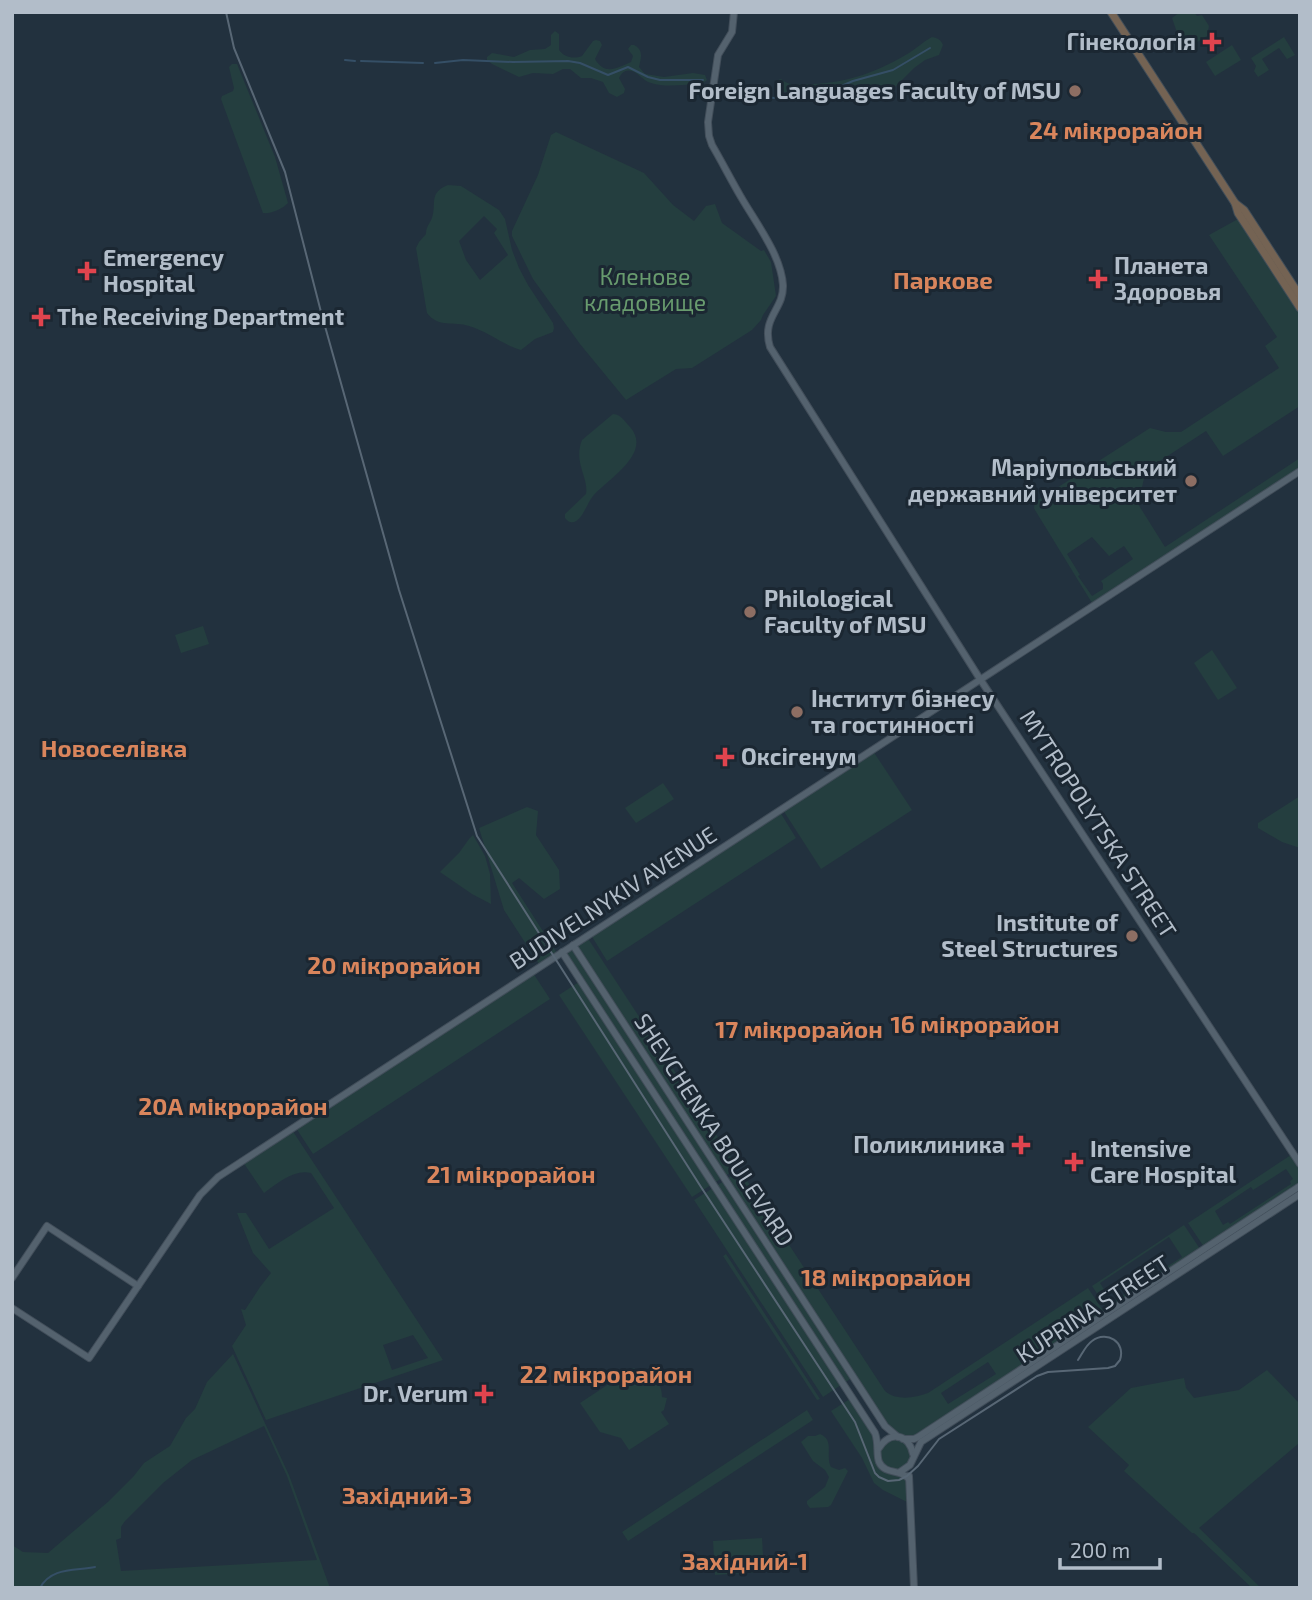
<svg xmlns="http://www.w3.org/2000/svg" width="1312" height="1600" font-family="'Exo 2',sans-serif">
  <rect width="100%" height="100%" fill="#22313e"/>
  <g fill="#243e3f" fill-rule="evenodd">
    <polygon points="1180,12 1194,12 1197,16 1202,15 1209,26 1207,36 1189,47 1181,44 1172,18"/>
    <path d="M 555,31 L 559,34 L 559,50 C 565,58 574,59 582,56 L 593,41 L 596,40 L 600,41 L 602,45 L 595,59 C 605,76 617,68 631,62 L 633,56 L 628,49 L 631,45 L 634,45 C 644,50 641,58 639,67 L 645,74 L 664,77 L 693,73 L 705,75 L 707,80 L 702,84 C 685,84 667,88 651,83 C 643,81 639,73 632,71 C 625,69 622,73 619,78 L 625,89 L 624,93 L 617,97 L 609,93 L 603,82 L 591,78 L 581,78 L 570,69 L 563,69 L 553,74 L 533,73 L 519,77 L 492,64 L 487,60 L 487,57 L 492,53 L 514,57 L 530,50 L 545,49 L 551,45 L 551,35 Z"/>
    <path d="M 932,37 C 938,38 941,40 943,45 L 939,55 L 925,60 L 914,68 L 894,88 L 883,92 L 878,92 L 860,85 L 825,94 L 806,92 L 782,92 L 775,86 L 775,81 L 781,79 C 790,87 800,84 812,84 C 848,83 879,71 909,53 C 917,48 924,41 932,37 Z"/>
    <polygon points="1284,37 1295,55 1287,59 1279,48 1262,59 1269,70 1258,77 1254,71 1256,66 1251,58"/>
    <polygon points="1232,45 1241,60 1215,76 1206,62"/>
    <path d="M 232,64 L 237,64 L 275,157 L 288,203 C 282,209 272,214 263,213 L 221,99 L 222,96 L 233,91 L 234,88 L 229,67 Z"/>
    <polygon points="556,132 644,173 673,205 694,221 706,206 715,204 722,223 761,251 764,250 771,262 776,296 763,315 761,320 752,330 692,368 676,369 626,400 580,344 533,279 512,236 512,231 538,175 551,135"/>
    <path d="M 448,185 L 461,186 L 499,210 L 505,219 L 512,250 L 519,268 L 528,285 L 553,323 L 554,328 L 553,332 L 535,339 L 521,350 C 503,345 487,331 469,326 C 454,321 438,328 427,313 L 416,248 L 419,242 L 426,234 C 426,227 429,225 432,218 C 437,203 428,193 448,185 ZM 484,216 L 497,229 L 494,233 L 508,255 L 480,280 L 466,260 L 459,241 Z"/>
    <path d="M 1238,219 L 1300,313 L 1300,406 L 1223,456 L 1206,431 L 1146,470 L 1138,504 L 1165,547 L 1300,458 L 1300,468 L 1092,603 L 1035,510 L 1034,508 L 1035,502 L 1150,428 L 1166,432 L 1181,432 L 1279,368 L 1265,346 L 1277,337 L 1209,235 ZM 1092,537 L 1109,556 L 1124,546 L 1133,559 L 1101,581 L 1103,584 L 1103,589 L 1092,596 L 1078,576 L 1080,575 L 1067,554 Z"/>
    <path d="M 613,414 C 622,415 624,421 630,427 C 653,453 608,479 593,496 C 587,503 583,519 574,522 C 569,523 568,521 565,518 L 565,514 L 586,494 C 589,478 573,463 582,440 Z"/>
    <polygon points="203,626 209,644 181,653 175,635"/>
    <polygon points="1212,650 1237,688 1218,700 1194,663"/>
    <polygon points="873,751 912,810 821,869 783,810"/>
    <polygon points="663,783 674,799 636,823 625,808"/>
    <polygon points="1300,796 1300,848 1282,842 1258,828 1258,823"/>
    <polygon points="527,807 538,811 536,835 559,870 560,889 544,899 519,878 512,883 557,953 539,964 504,910 479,828"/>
    <polygon points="780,812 796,838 607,961 591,935"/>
    <polygon points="473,835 485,856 490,874 491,904 472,894 440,872 459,853 469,839"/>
    <polygon points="587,937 738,1168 725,1176 575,946"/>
    <polygon points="572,947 722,1178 714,1183 564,952"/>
    <polygon points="533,973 550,999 313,1154 296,1128"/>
    <polygon points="579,982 711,1185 692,1197 559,995"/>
    <path d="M 292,1130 L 443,1360 L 266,1420 L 232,1346 L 246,1325 L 241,1309 L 245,1310 L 260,1287 L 271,1273 L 253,1253 L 237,1213 L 246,1213 L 269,1249 L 334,1208 L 311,1173 C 294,1169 278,1183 264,1193 L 243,1162 ZM 413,1335 L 428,1358 L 392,1370 L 383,1345 Z"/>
    <path d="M 1291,1155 L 1300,1168 L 1300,1184 L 1204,1247 L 1188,1223 ZM 1286,1169 L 1293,1179 L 1290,1181 L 1291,1184 L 1230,1224 L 1228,1222 L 1223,1225 L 1215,1211 L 1251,1187 L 1253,1190 Z"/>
    <path d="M 740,1170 L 885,1391 C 896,1401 915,1398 928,1393 L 1088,1288 L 1104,1312 L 913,1436 L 900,1435 L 887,1425 L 727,1179 ZM 988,1362 L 996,1374 L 948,1404 L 941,1393 Z"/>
    <polygon points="724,1181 852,1378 844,1383 716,1186"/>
    <polygon points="713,1188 841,1385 823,1397 694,1200"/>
    <path d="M 1184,1225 L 1200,1249 L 1108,1310 L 1092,1286 ZM 1169,1237 L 1182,1257 L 1112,1302 L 1100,1283 Z"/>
    <polygon points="726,1254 820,1399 817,1400 723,1256"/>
    <path d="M 233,1354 L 289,1475 L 330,1588 L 12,1588 L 12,1545 L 23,1552 L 48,1553 L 109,1501 L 133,1477 L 144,1463 L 170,1446 L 186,1418 L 195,1409 L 207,1382 ZM 264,1426 L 287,1476 L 317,1560 L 121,1571 L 116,1540 L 121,1538 L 121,1527 L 125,1521 L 163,1483 L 192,1460 Z"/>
    <path d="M 633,1368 L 641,1371 L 644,1375 C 656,1377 662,1385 662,1397 L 667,1398 L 664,1410 L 661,1412 L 669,1424 L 629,1450 L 621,1438 L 600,1432 L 580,1403 Z"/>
    <polygon points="1267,1370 1300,1404 1298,1444 1199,1528 1261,1588 1252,1588 1194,1533 1192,1533 1124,1471 1129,1465 1088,1427 1131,1388 1184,1378 1186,1388 1194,1398 1239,1390"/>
    <polygon points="850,1399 873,1434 884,1471 889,1474 902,1475 906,1481 907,1502 883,1490 874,1483 862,1458 831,1411"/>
    <polygon points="807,1410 813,1420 628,1541 622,1532"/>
    <path d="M 820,1434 C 835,1440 825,1455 831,1467 L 839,1470 L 845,1468 L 848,1471 L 831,1505 L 828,1507 L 810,1508 L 807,1504 L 807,1501 L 825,1487 L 829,1477 L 825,1470 L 813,1461 L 801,1442 L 808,1436 L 815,1436 Z"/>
    <circle cx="895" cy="1455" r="15"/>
    <polygon points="762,1538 764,1572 715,1575 713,1541"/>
  </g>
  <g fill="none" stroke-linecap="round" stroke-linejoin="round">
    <g stroke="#354f66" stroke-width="2">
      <polyline points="345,60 355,61"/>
      <polyline points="361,61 423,63"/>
      <polyline points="435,63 463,60 513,62 568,61 580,63 608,75 628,67 648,77 660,80 703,80"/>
      <polyline points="733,87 773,98 827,92 853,81 893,70 930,48"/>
      <path d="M 40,1588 C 51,1567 75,1571 95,1567"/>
    </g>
    <g stroke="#424e5a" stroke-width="8">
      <g id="major">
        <path d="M 734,12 L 732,32 L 718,55 L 708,122 L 709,136 L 712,145 C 722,162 731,180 741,197 C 756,223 781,255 783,285 C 784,310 761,317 770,347 L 980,679 L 1300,1164"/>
        <polyline points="573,945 885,1426 898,1437"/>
        <path d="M 562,952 L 875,1433 C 879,1444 876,1454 879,1462 C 885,1475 900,1469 908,1478"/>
        <polyline points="12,1278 47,1226 138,1286"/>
        <polyline points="12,1308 89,1358 200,1195 218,1177 1300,471"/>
        <polyline points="903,1439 914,1439 918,1437 1300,1186"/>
        <path d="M 879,1448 C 890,1430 909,1434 913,1454"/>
        <polyline points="900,1472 910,1465 921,1442 1300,1194"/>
        <polyline points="909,1476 914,1588"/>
      </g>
    </g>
    <g stroke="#414d58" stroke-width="9">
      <g id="highway">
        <polyline points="1111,12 1235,203 1244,210 1300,296"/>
        <polyline points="1235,203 1238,213 1300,308"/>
      </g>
    </g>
    <use href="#major" stroke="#54626e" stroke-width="6"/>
    <use href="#highway" stroke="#746353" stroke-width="7"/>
    <path stroke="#586775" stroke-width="2" d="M 226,12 L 234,48 L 285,172 L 321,312 L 399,590 L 477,836 L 701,1187 L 855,1422 L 875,1473 L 879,1477 L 888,1481 L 899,1480 L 907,1476 L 918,1466 L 939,1439 L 1037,1376 L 1048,1372 L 1108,1368 L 1115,1366 L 1120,1360 C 1126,1342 1107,1330 1092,1341 C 1086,1345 1082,1354 1078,1360"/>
  </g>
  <g fill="#e0444e" stroke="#1b2732" stroke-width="2.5">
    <path d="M1208.5 31.5h7v7h7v7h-7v7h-7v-7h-7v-7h7z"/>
    <path d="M83.5 260.5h7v7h7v7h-7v7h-7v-7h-7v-7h7z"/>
    <path d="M1094.5 268.5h7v7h7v7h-7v7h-7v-7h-7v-7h7z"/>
    <path d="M37.5 306.5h7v7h7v7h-7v7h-7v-7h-7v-7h7z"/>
    <path d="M721.5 746.5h7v7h7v7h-7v7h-7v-7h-7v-7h7z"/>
    <path d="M1017.5 1134.5h7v7h7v7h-7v7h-7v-7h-7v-7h7z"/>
    <path d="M1070.5 1151.5h7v7h7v7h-7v7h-7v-7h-7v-7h7z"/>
    <path d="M480.5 1383.5h7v7h7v7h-7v7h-7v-7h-7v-7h7z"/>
  </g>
  <g fill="#8d6e63" stroke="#1b2732" stroke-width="2.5">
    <circle cx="1075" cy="91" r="7"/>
    <circle cx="1191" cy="481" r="7"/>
    <circle cx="750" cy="612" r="7"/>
    <circle cx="797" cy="712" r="7"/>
    <circle cx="1132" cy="936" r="7"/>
  </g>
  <g text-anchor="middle" stroke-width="6" stroke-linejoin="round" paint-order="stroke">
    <g font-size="23" font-weight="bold" fill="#b2bdc9" stroke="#1b2732" text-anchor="start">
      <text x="1196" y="50" text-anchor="end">Гінекологія</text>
      <text x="1061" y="99" text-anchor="end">Foreign Languages Faculty of MSU</text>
      <text x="103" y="266">Emergency<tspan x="103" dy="26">Hospital</tspan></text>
      <text x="1114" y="274">Планета<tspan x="1114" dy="26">Здоровья</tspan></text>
      <text x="57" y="325">The Receiving Department</text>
      <text x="1177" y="476" text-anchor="end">Маріупольський<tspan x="1177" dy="26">державний університет</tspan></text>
      <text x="764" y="607">Philological<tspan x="764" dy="26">Faculty of MSU</tspan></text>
      <text x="811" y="707">Інститут бізнесу<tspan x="811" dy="26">та гостинності</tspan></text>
      <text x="741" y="765">Оксігенум</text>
      <text x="1118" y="931" text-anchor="end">Institute of<tspan x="1118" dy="26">Steel Structures</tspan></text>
      <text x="1005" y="1153" text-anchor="end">Поликлиника</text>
      <text x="1090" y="1157">Intensive<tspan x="1090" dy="26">Care Hospital</tspan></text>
      <text x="468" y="1402" text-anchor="end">Dr. Verum</text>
    </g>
    <g font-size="23" fill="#689b6e" stroke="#1b2732">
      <text x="645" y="285">Кленове<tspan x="645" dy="26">кладовище</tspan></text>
    </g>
    <g font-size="23" fill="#b2bdc9" stroke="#1b2732">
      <text transform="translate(1098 824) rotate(57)" y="8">MYTROPOLYTSKA STREET</text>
      <text transform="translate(613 898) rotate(-33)" y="8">BUDIVELNYKIV AVENUE</text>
      <text transform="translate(714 1130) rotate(57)" y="8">SHEVCHENKA BOULEVARD</text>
      <text transform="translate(1093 1309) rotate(-33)" y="8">KUPRINA STREET</text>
    </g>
    <g font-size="24" font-weight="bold" fill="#d9855c" stroke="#1b2732">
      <text x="1116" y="139">24 мікрорайон</text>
      <text x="943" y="289">Паркове</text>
      <text x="114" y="757">Новоселівка</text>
      <text x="394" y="974">20 мікрорайон</text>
      <text x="975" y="1033">16 мікрорайон</text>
      <text x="799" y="1038">17 мікрорайон</text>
      <text x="233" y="1115">20А мікрорайон</text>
      <text x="511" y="1183">21 мікрорайон</text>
      <text x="886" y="1286">18 мікрорайон</text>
      <text x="606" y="1383">22 мікрорайон</text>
      <text x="407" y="1504">Західний-3</text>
      <text x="745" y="1570">Західний-1</text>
    </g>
  </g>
  <rect width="1312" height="1600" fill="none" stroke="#b2bdc9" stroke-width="28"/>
  <path d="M1060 1558v10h100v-10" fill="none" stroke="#b2bdc9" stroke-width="3.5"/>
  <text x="1070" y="1558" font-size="21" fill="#b2bdc9" stroke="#1b2732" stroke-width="5" paint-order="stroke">200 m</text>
</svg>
